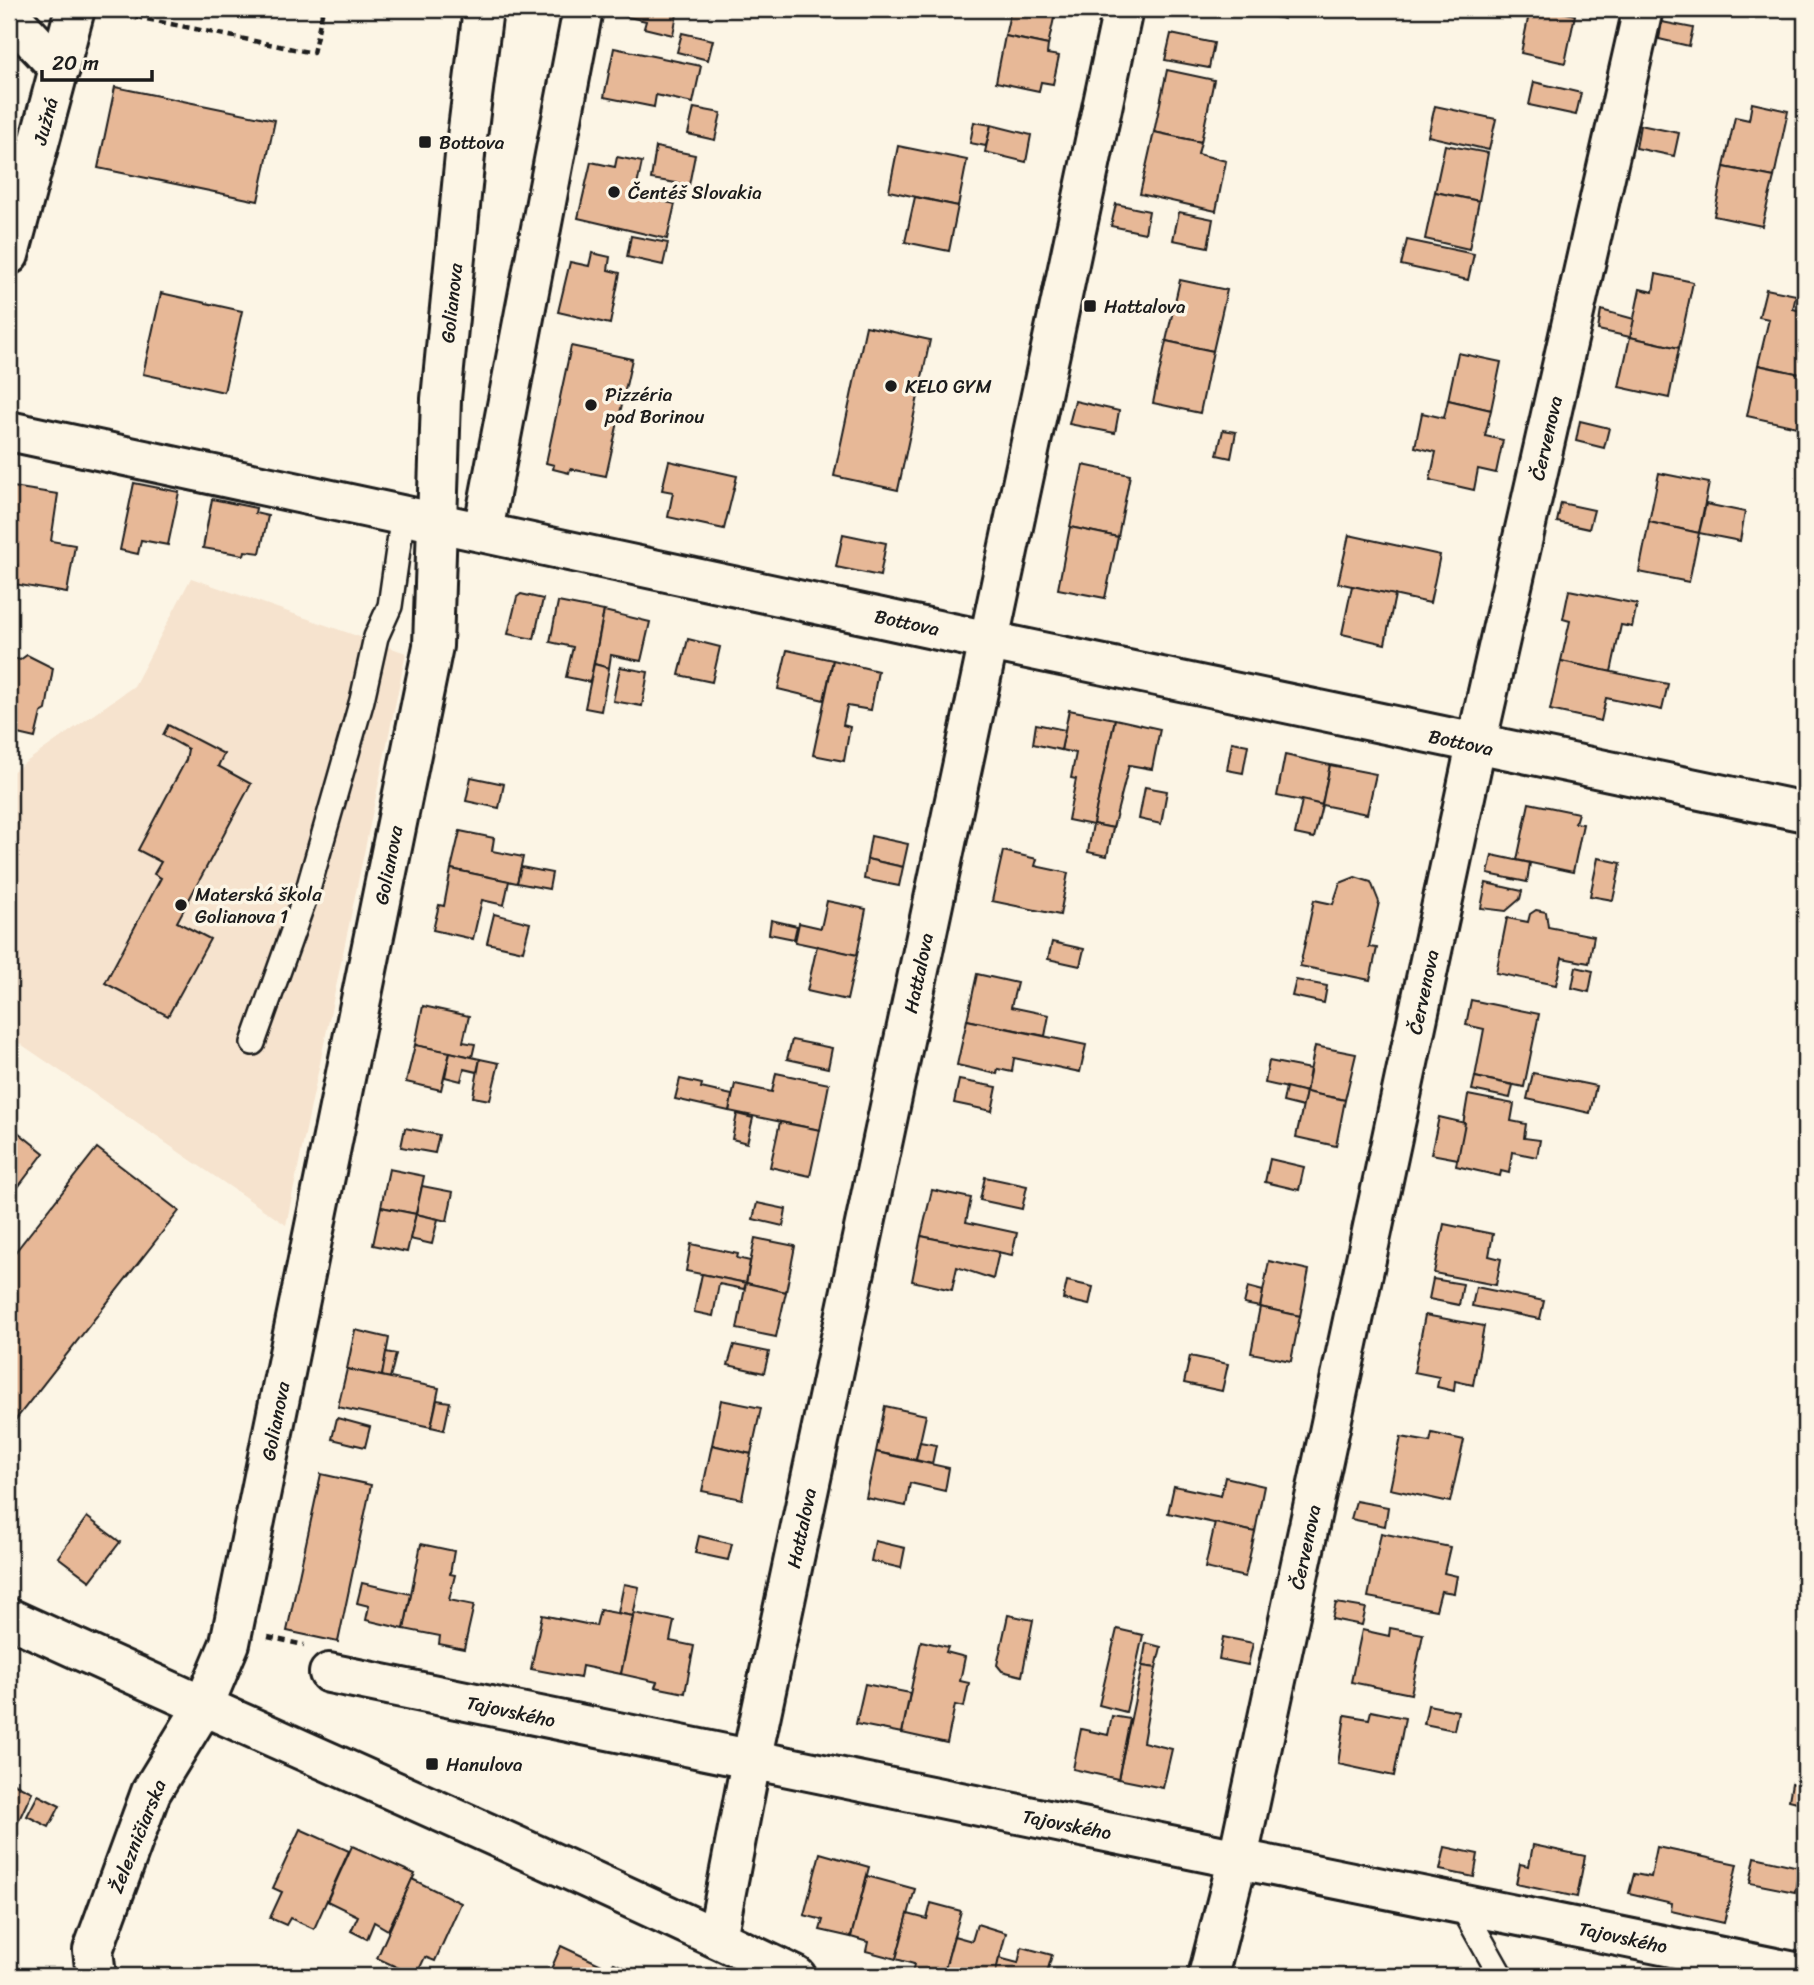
<svg xmlns="http://www.w3.org/2000/svg" width="1814" height="1985" font-family="Sriracha,sans-serif">
  <rect width="100%" height="100%" fill="#fcf5e5"/>
  <filter id="ink" filterUnits="userSpaceOnUse"><feTurbulence type="fractalNoise" baseFrequency=".0143" numOctaves="2"/><feDisplacementMap in="SourceGraphic" scale="14" xChannelSelector="R" yChannelSelector="G"/><feConvolveMatrix kernelMatrix="1 2 1 2 8 2 1 2 1" color-interpolation-filters="sRGB"/></filter>
  <g filter="url(#ink)">
    <polygon fill="#f6e3ce" points="191,578 406,653 286,1225 9,1036 9,774 134,686"/>
    <g fill="#e7b897" stroke="#1c1c1c" stroke-width="2">
      <polygon points="622,9 678,9 673,35 644,28 646,21 620,15"/>
      <polygon points="1011,9 1056,9 1048,45 1005,36"/>
      <polygon points="1239,9 1286,9 1284,19"/>
      <polygon points="1530,9 1548,9 1575,15 1565,63 1521,53"/>
      <polygon points="1662,22 1693,28 1689,46 1659,39"/>
      <polygon points="682,33 713,40 708,60 677,52"/>
      <polygon points="1171,34 1214,43 1209,68 1165,60"/>
      <polygon points="1005,36 1048,45 1047,54 1059,56 1053,84 1041,82 1039,91 996,82"/>
      <polygon points="614,48 701,66 693,103 656,95 654,107 604,97"/>
      <polygon points="1167,70 1214,80 1201,142 1154,132"/>
      <polygon points="1534,82 1581,93 1576,115 1529,105"/>
      <polygon points="115,87 275,120 258,201 98,168"/>
      <polygon points="1752,103 1788,111 1774,177 1724,167 1735,117 1749,120"/>
      <polygon points="1435,106 1496,119 1489,150 1428,136"/>
      <polygon points="694,108 721,113 715,140 688,134"/>
      <polygon points="974,122 991,125 986,146 970,143"/>
      <polygon points="991,125 1031,135 1026,162 985,152"/>
      <polygon points="1640,125 1679,133 1674,156 1636,148"/>
      <polygon points="1154,132 1201,142 1198,154 1226,161 1216,211 1140,194"/>
      <polygon points="1445,145 1488,153 1479,201 1435,192"/>
      <polygon points="898,146 967,160 958,206 889,191"/>
      <polygon points="656,147 695,155 689,185 651,179"/>
      <polygon points="617,157 642,162 635,195 675,204 667,239 578,218 591,162 615,167"/>
      <polygon points="1724,167 1774,177 1762,226 1714,216"/>
      <polygon points="1435,192 1479,201 1469,249 1425,239"/>
      <polygon points="915,197 958,206 949,251 905,242"/>
      <polygon points="1116,204 1149,211 1145,233 1111,226"/>
      <polygon points="1179,212 1213,219 1208,247 1173,240"/>
      <polygon points="631,236 668,243 663,265 627,257"/>
      <polygon points="1407,240 1474,254 1468,280 1401,265"/>
      <polygon points="592,253 610,257 608,270 620,273 610,324 558,312 570,262 589,266"/>
      <polygon points="1656,274 1693,282 1679,348 1630,337 1640,289 1653,292"/>
      <polygon points="1180,280 1227,290 1213,351 1166,341"/>
      <polygon points="1766,289 1796,295 1793,309 1805,312 1805,375 1758,365 1769,319 1759,317"/>
      <polygon points="161,293 242,311 224,392 143,374"/>
      <polygon points="1601,310 1634,319 1630,337 1598,330"/>
      <polygon points="866,326 930,340 898,490 834,476"/>
      <polygon points="1630,337 1679,348 1669,398 1619,387"/>
      <polygon points="1166,341 1213,351 1200,413 1153,403"/>
      <polygon points="571,346 632,359 606,476 570,469 569,473 553,469 554,465 546,463"/>
      <polygon points="1458,353 1501,362 1491,410 1448,400"/>
      <polygon points="1758,365 1805,375 1805,390 1797,427 1747,416"/>
      <polygon points="1448,400 1491,410 1485,436 1503,440 1496,473 1478,469 1474,490 1430,480 1436,452 1415,447 1422,413 1444,418"/>
      <polygon points="1075,401 1119,411 1115,433 1069,424"/>
      <polygon points="1580,421 1609,428 1604,448 1576,441"/>
      <polygon points="1223,430 1236,432 1231,458 1217,455"/>
      <polygon points="669,461 737,476 724,529 668,517 673,492 662,490"/>
      <polygon points="1083,465 1130,475 1118,537 1070,527"/>
      <polygon points="1659,473 1709,483 1699,533 1649,522"/>
      <polygon points="134,483 179,492 168,545 141,540 138,554 120,550"/>
      <polygon points="13,487 58,494 51,541 75,545 67,593 14,584 17,565 9,564 9,507"/>
      <polygon points="212,499 256,508 255,513 268,516 260,553 245,551 244,555 203,548"/>
      <polygon points="1561,503 1594,510 1589,529 1557,522"/>
      <polygon points="1706,504 1745,512 1740,541 1699,533"/>
      <polygon points="1649,522 1699,533 1689,582 1639,572"/>
      <polygon points="1070,527 1118,537 1105,598 1058,589"/>
      <polygon points="843,534 886,543 880,576 836,567"/>
      <polygon points="1349,535 1440,555 1430,603 1338,583"/>
      <polygon points="1352,586 1395,595 1385,644 1342,634"/>
      <polygon points="1569,590 1637,604 1632,627 1621,625 1611,672 1561,661 1570,621 1563,619"/>
      <polygon points="521,594 543,599 534,639 508,634 517,597"/>
      <polygon points="558,602 604,611 590,682 566,677 573,647 550,642"/>
      <polygon points="604,611 650,622 641,661 611,655 609,668 594,664"/>
      <polygon points="688,639 720,647 712,682 679,675"/>
      <polygon points="787,650 833,660 824,700 778,689"/>
      <polygon points="27,655 53,668 46,710 41,713 35,738 9,732 9,657 20,660"/>
      <polygon points="833,660 878,671 871,710 847,706 843,725 850,727 844,761 813,755"/>
      <polygon points="1561,661 1668,684 1662,710 1606,698 1601,721 1550,710"/>
      <polygon points="594,664 609,668 601,711 585,708"/>
      <polygon points="620,667 648,672 642,706 613,701"/>
      <polygon points="1069,710 1115,719 1093,825 1068,820 1076,779 1071,778 1076,753 1061,750"/>
      <polygon points="1115,719 1160,729 1152,769 1129,765 1113,828 1093,824"/>
      <polygon points="1036,724 1065,730 1061,750 1033,744"/>
      <polygon points="168,725 224,754 218,766 251,784 177,922 210,939 168,1016 105,983 161,878 154,874 161,862 138,850 186,760 188,749 163,735"/>
      <polygon points="1232,742 1248,745 1243,773 1227,770"/>
      <polygon points="1285,755 1330,765 1322,805 1277,796"/>
      <polygon points="1330,765 1376,774 1367,814 1322,805"/>
      <polygon points="471,777 504,784 499,808 466,801"/>
      <polygon points="1145,787 1167,791 1161,824 1139,819"/>
      <polygon points="1302,800 1322,805 1314,838 1295,834"/>
      <polygon points="1529,803 1578,813 1575,823 1583,824 1573,872 1517,860"/>
      <polygon points="1093,824 1113,828 1107,856 1088,852"/>
      <polygon points="460,831 494,838 492,851 523,857 517,883 451,869"/>
      <polygon points="871,836 908,844 903,867 867,859"/>
      <polygon points="1003,851 1037,859 1035,866 1068,873 1060,915 992,901"/>
      <polygon points="1492,855 1530,863 1527,882 1488,874"/>
      <polygon points="1598,858 1621,863 1613,900 1590,896"/>
      <polygon points="867,859 903,867 899,886 864,879"/>
      <polygon points="521,867 552,873 549,889 517,883"/>
      <polygon points="451,869 509,881 504,905 482,900 473,939 433,930 439,905 444,906"/>
      <polygon points="1355,877 1371,882 1379,902 1369,947 1377,948 1370,980 1300,966 1314,900 1333,904 1340,883"/>
      <polygon points="1486,883 1522,891 1520,899 1506,911 1481,908"/>
      <polygon points="827,901 866,909 857,955 795,942 799,923 821,928"/>
      <polygon points="1536,910 1546,912 1548,927 1594,936 1589,963 1562,958 1556,985 1496,973 1507,918 1528,922 1530,914"/>
      <polygon points="494,914 530,923 523,951 487,943"/>
      <polygon points="771,920 797,926 794,939 769,934"/>
      <polygon points="1052,942 1084,949 1080,966 1048,959"/>
      <polygon points="817,946 857,955 847,1000 807,991"/>
      <polygon points="1576,967 1593,971 1589,992 1572,988"/>
      <polygon points="977,974 1017,983 1011,1007 1049,1015 1045,1036 967,1020"/>
      <polygon points="1296,980 1327,986 1324,1003 1292,996"/>
      <polygon points="1471,1000 1539,1014 1524,1087 1475,1077 1484,1029 1466,1025"/>
      <polygon points="423,1006 469,1016 463,1042 475,1044 472,1057 415,1045"/>
      <polygon points="967,1020 1086,1045 1080,1072 1014,1058 1012,1072 998,1069 997,1074 957,1065"/>
      <polygon points="792,1040 832,1048 828,1068 787,1059"/>
      <polygon points="415,1045 450,1052 441,1090 406,1082"/>
      <polygon points="1315,1046 1356,1054 1345,1100 1306,1092"/>
      <polygon points="450,1052 480,1059 477,1072 464,1069 461,1081 445,1077"/>
      <polygon points="480,1059 499,1063 490,1100 473,1097"/>
      <polygon points="1269,1061 1310,1069 1306,1092 1265,1083"/>
      <polygon points="776,1073 829,1084 820,1130 729,1111 735,1084 772,1092"/>
      <polygon points="1533,1073 1596,1086 1590,1113 1527,1099"/>
      <polygon points="1475,1077 1513,1085 1510,1098 1472,1090"/>
      <polygon points="680,1079 702,1084 701,1088 732,1095 729,1111 675,1099"/>
      <polygon points="959,1080 997,1087 992,1111 954,1103"/>
      <polygon points="1286,1087 1306,1092 1303,1107 1283,1102"/>
      <polygon points="1306,1092 1345,1100 1336,1146 1296,1137"/>
      <polygon points="1468,1095 1514,1104 1511,1121 1526,1124 1524,1138 1540,1140 1537,1157 1512,1152 1509,1173 1501,1171 1500,1176 1456,1166"/>
      <polygon points="737,1114 753,1118 747,1143 732,1139"/>
      <polygon points="1439,1117 1465,1123 1458,1159 1431,1154"/>
      <polygon points="780,1122 820,1130 810,1176 770,1167"/>
      <polygon points="9,1125 44,1153 9,1199"/>
      <polygon points="405,1128 439,1135 435,1153 401,1147"/>
      <polygon points="97,1148 179,1211 9,1428 9,1260"/>
      <polygon points="1270,1159 1304,1167 1299,1190 1265,1182"/>
      <polygon points="389,1169 424,1176 416,1214 381,1207"/>
      <polygon points="985,1177 1027,1186 1022,1209 980,1200"/>
      <polygon points="422,1186 453,1192 447,1221 416,1214"/>
      <polygon points="932,1190 971,1198 966,1222 1017,1233 1012,1255 921,1236"/>
      <polygon points="757,1203 786,1209 783,1226 753,1219"/>
      <polygon points="381,1207 416,1214 407,1252 373,1245"/>
      <polygon points="416,1214 438,1219 432,1244 410,1239"/>
      <polygon points="1444,1224 1493,1234 1489,1256 1501,1259 1496,1285 1434,1273"/>
      <polygon points="921,1236 999,1252 993,1279 957,1267 952,1290 912,1281"/>
      <polygon points="755,1238 795,1246 786,1292 746,1283"/>
      <polygon points="691,1244 738,1254 737,1258 750,1261 746,1283 686,1271"/>
      <polygon points="1269,1261 1309,1270 1300,1316 1260,1307"/>
      <polygon points="702,1274 746,1283 744,1289 719,1284 713,1316 694,1312"/>
      <polygon points="1433,1279 1463,1284 1459,1305 1429,1299"/>
      <polygon points="1067,1281 1093,1287 1089,1305 1063,1299"/>
      <polygon points="746,1283 786,1292 776,1337 737,1329"/>
      <polygon points="1248,1287 1263,1291 1260,1307 1244,1304"/>
      <polygon points="1476,1287 1544,1301 1540,1319 1472,1306"/>
      <polygon points="1260,1307 1300,1316 1291,1361 1251,1353"/>
      <polygon points="1425,1315 1484,1326 1473,1385 1455,1381 1454,1391 1437,1387 1439,1377 1414,1372"/>
      <polygon points="355,1330 389,1338 382,1376 347,1369"/>
      <polygon points="734,1345 769,1352 764,1373 728,1365"/>
      <polygon points="386,1352 396,1354 390,1378 382,1376"/>
      <polygon points="1190,1356 1228,1364 1222,1391 1184,1383"/>
      <polygon points="347,1369 439,1388 431,1427 338,1407"/>
      <polygon points="437,1400 450,1402 444,1430 431,1427"/>
      <polygon points="721,1400 761,1408 751,1454 712,1445"/>
      <polygon points="885,1406 926,1415 916,1460 876,1452"/>
      <polygon points="337,1418 370,1427 365,1447 332,1439"/>
      <polygon points="1432,1433 1464,1440 1450,1502 1390,1489 1401,1437 1430,1442"/>
      <polygon points="920,1442 936,1445 932,1464 916,1460"/>
      <polygon points="712,1445 751,1454 742,1499 702,1491"/>
      <polygon points="876,1452 949,1468 945,1491 910,1483 906,1506 866,1498"/>
      <polygon points="321,1474 371,1485 338,1642 287,1631"/>
      <polygon points="1225,1477 1264,1486 1255,1532 1168,1513 1174,1486 1221,1496"/>
      <polygon points="1356,1501 1388,1507 1385,1526 1351,1519"/>
      <polygon points="87,1517 120,1542 90,1581 58,1557"/>
      <polygon points="1215,1523 1255,1532 1245,1577 1205,1568"/>
      <polygon points="1381,1533 1450,1547 1444,1573 1457,1576 1454,1593 1441,1591 1436,1610 1368,1597"/>
      <polygon points="699,1536 732,1544 728,1560 695,1553"/>
      <polygon points="875,1541 905,1548 901,1568 871,1561"/>
      <polygon points="421,1544 454,1551 450,1574 455,1575 449,1600 474,1605 464,1649 439,1644 440,1636 404,1629"/>
      <polygon points="362,1583 411,1594 404,1629 366,1620 369,1606 357,1603"/>
      <polygon points="624,1584 639,1587 633,1616 618,1613"/>
      <polygon points="1336,1603 1366,1608 1362,1625 1332,1619"/>
      <polygon points="600,1610 633,1616 621,1674 582,1666 580,1678 531,1669 542,1615 596,1626"/>
      <polygon points="634,1613 674,1621 670,1641 694,1646 685,1693 655,1687 657,1682 621,1674"/>
      <polygon points="1008,1615 1033,1620 1022,1676 1002,1671 997,1665"/>
      <polygon points="1390,1628 1423,1634 1411,1694 1351,1682 1362,1630 1389,1636"/>
      <polygon points="1117,1629 1143,1635 1126,1712 1099,1705"/>
      <polygon points="1223,1637 1253,1643 1248,1665 1219,1659"/>
      <polygon points="921,1641 948,1647 946,1652 965,1657 960,1681 969,1683 964,1707 955,1705 947,1743 902,1733"/>
      <polygon points="1146,1643 1161,1647 1156,1668 1142,1666"/>
      <polygon points="1142,1666 1156,1668 1143,1742 1172,1749 1163,1788 1118,1779"/>
      <polygon points="865,1684 910,1693 902,1733 856,1724"/>
      <polygon points="1428,1705 1458,1711 1454,1730 1424,1724"/>
      <polygon points="1371,1711 1405,1718 1394,1776 1338,1764 1345,1715 1369,1719"/>
      <polygon points="1112,1716 1130,1719 1118,1779 1073,1769 1081,1729 1108,1735"/>
      <polygon points="9,1781 32,1792 9,1841"/>
      <polygon points="1792,1783 1805,1786 1805,1804 1789,1800"/>
      <polygon points="38,1795 60,1806 49,1827 27,1816"/>
      <polygon points="300,1829 349,1851 314,1929 290,1918 286,1925 270,1918 282,1892 273,1888"/>
      <polygon points="1533,1845 1585,1856 1577,1897 1516,1884 1520,1864 1529,1866"/>
      <polygon points="352,1846 415,1874 388,1930 374,1922 367,1939 351,1931 358,1916 327,1901"/>
      <polygon points="1445,1847 1478,1854 1474,1877 1440,1870"/>
      <polygon points="1657,1847 1737,1864 1724,1923 1671,1911 1672,1903 1629,1893 1634,1874 1651,1877"/>
      <polygon points="820,1853 869,1867 851,1937 820,1930 823,1920 804,1915"/>
      <polygon points="1755,1857 1799,1867 1795,1892 1750,1883"/>
      <polygon points="867,1876 915,1889 896,1959 866,1951 868,1942 851,1937"/>
      <polygon points="412,1879 461,1903 435,1961 425,1957 416,1976 398,1976 401,1969 377,1958"/>
      <polygon points="931,1903 961,1911 943,1976 921,1976 912,1974 914,1964 896,1959 908,1914 927,1919"/>
      <polygon points="977,1924 1006,1933 995,1976 943,1976 954,1936 972,1941"/>
      <polygon points="561,1946 608,1968 614,1963 608,1976 548,1976"/>
      <polygon points="1022,1947 1052,1955 1046,1976 995,1976 999,1958 1018,1963"/>
      <polygon points="614,1963 643,1976 608,1976"/>
    </g>
    <g fill="none" stroke-linecap="round" stroke-linejoin="round">
      <g stroke="#1c1c1c" stroke-width="28">
        <g id="service">
          <polyline points="253,1043 309,886 362,700 376,637 390,606 403,514"/>
          <polyline points="1460,1903 1501,1976"/>
        </g>
      </g>
      <g stroke="#1c1c1c" stroke-width="44">
        <g id="minor">
          <polyline points="9,19 17,23 60,69"/>
          <polyline points="9,255 75,9"/>
          <path d="M 9,431 C 608,558 1205,690 1805,812"/>
          <polyline points="483,531 583,9"/>
          <path d="M 329,1673 C 821,1776 1313,1873 1805,1974"/>
          <polyline points="717,1938 751,1761 1123,9"/>
          <polyline points="96,1976 93,1950 151,1792 203,1707"/>
          <polyline points="1208,1976 1238,1858 1476,745 1643,9"/>
        </g>
      </g>
      <g stroke="#1c1c1c" stroke-width="44">
        <g id="tertiary">
          <path d="M 9,1618 C 271,1738 536,1851 796,1976"/>
          <polyline points="203,1707 230,1643 433,646 441,399 466,145 483,9"/>
        </g>
      </g>
      <g stroke="#1c1c1c" stroke-width="4.5" stroke-dasharray="7 5" stroke-linecap="butt">
        <polyline points="112,12 313,53 323,9"/>
        <polyline points="268,1637 304,1645"/>
      </g>
      <use href="#service" stroke="#fcf5e5" stroke-width="23"/>
      <use href="#minor" stroke="#fcf5e5" stroke-width="38"/>
      <use href="#tertiary" stroke="#fcf5e5" stroke-width="38"/>
    </g>
  </g>
  <g fill="#1c1c1c" stroke="#fcf5e5" stroke-width="2.5">
    <rect x="418" y="135" width="14" height="14" rx="3.5"/>
    <circle cx="614" cy="192" r="7"/>
    <rect x="1083" y="299" width="14" height="14" rx="3.5"/>
    <circle cx="891" cy="386" r="7"/>
    <circle cx="591" cy="405" r="7"/>
    <circle cx="181" cy="905" r="7"/>
    <rect x="425" y="1757" width="14" height="14" rx="3.5"/>
  </g>
  <g text-anchor="middle" stroke-width="7" stroke-linejoin="round" paint-order="stroke">
    <g font-size="19" fill="#1c1c1c" stroke="#fcf5e5">
      <text transform="translate(45 121) rotate(-75)" y="7">Južná</text>
      <text transform="translate(451 303) rotate(-84)" y="7">Golianova</text>
      <text transform="translate(1546 438) rotate(-77)" y="7">Červenova</text>
      <text transform="translate(907 622) rotate(12)" y="7">Bottova</text>
      <text transform="translate(1461 742) rotate(12)" y="7">Bottova</text>
      <text transform="translate(388 865) rotate(-79)" y="7">Golianova</text>
      <text transform="translate(918 973) rotate(-78)" y="7">Hattalova</text>
      <text transform="translate(1423 992) rotate(-78)" y="7">Červenova</text>
      <text transform="translate(275 1421) rotate(-79)" y="7">Golianova</text>
      <text transform="translate(801 1528) rotate(-78)" y="7">Hattalova</text>
      <text transform="translate(1305 1547) rotate(-78)" y="7">Červenova</text>
      <text transform="translate(511 1711) rotate(12)" y="7">Tajovského</text>
      <text transform="translate(1067 1824) rotate(11)" y="7">Tajovského</text>
      <text transform="translate(137 1836) rotate(-68)" y="7">Železničiarska</text>
      <text transform="translate(1623 1937) rotate(12)" y="7">Tajovského</text>
    </g>
    <g font-size="19" fill="#1c1c1c" stroke="#fcf5e5" text-anchor="start">
      <text x="439" y="149">Bottova</text>
      <text x="628" y="199">Čentéš Slovakia</text>
      <text x="1104" y="313">Hattalova</text>
      <text x="905" y="393">KELO GYM</text>
      <text x="605" y="401">Pizzéria<tspan x="605" dy="22">pod Borinou</tspan></text>
      <text x="195" y="901">Materská škola<tspan x="195" dy="22">Golianova 1</tspan></text>
      <text x="446" y="1771">Hanulova</text>
    </g>
  </g>
  <rect width="1814" height="1985" fill="none" stroke="#fcf5e5" stroke-width="35"/>
  <rect x="18" y="18" width="1779" height="1950" fill="none" stroke="#1c1c1c" stroke-width="2.5" filter="url(#ink)"/>
  <path d="M42 70v10h110v-10" fill="none" stroke="#1c1c1c" stroke-width="3.5"/>
  <text x="52" y="70" font-size="21" fill="#1c1c1c" stroke="#fcf5e5" stroke-width="5" paint-order="stroke">20 m</text>
</svg>
